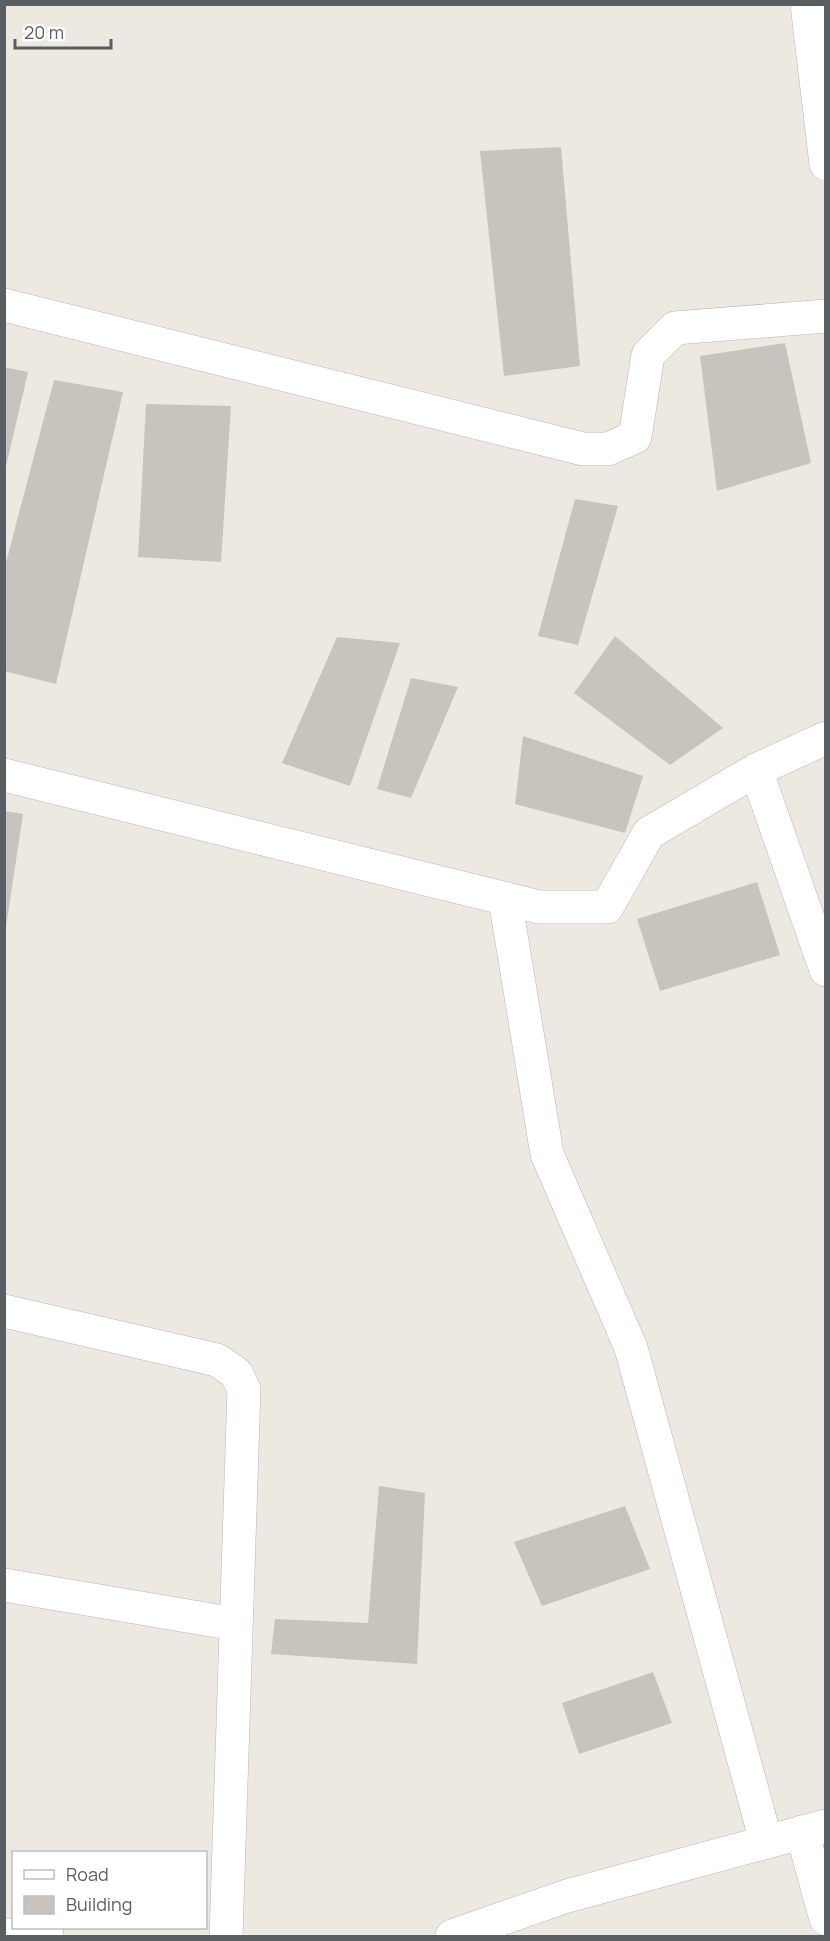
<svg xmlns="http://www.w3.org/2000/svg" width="830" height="1941" font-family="Manrope,sans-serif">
  <rect width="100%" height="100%" fill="#ede9e0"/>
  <g fill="#c8c3bd">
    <polygon points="561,147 580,366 504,376 480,151"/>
    <polygon points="785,343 811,463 717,491 700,356"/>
    <polygon points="4,367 28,372 5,471 4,471"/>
    <polygon points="54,380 123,392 56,684 4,671 4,570"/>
    <polygon points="146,404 231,406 221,562 138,557"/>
    <polygon points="575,499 618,506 578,645 538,636"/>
    <polygon points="615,636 723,728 670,765 574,693"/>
    <polygon points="337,637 400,643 350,786 282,763"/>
    <polygon points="411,678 458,687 411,798 377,789"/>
    <polygon points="523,736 643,776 625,833 515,804"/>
    <polygon points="4,811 23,814 6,927 4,927"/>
    <polygon points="757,882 780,955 660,991 637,919"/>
    <polygon points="379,1486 425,1493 417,1664 271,1654 275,1619 368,1623"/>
    <polygon points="625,1506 650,1569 542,1606 514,1542"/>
    <polygon points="653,1672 672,1723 579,1754 562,1703"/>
  </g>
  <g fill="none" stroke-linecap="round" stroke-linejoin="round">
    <g stroke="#b3b7bc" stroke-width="34">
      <g id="street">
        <polyline points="807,4 826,164"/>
        <polyline points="4,305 583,449 608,449 635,437 648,355 675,328 826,316"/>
        <polyline points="756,770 826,970"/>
        <polyline points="4,775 539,907 607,907 649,833 756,770 826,738"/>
        <polyline points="505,899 547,1154 631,1348 766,1841"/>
        <polyline points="4,1311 217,1360 236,1373 244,1389 226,1936"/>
        <polyline points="4,1585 235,1624"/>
        <polyline points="802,1832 826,1919"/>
        <polyline points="4,1935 47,1936"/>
        <polyline points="452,1936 567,1896 826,1826"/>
      </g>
    </g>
    <use href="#street" stroke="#fff" stroke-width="33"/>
  </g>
  <rect width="830" height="1941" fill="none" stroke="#595e62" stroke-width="12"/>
  <rect x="12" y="1851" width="195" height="78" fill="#ffffff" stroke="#bdbfc0" stroke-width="1.5"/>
  <rect x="24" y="1870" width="30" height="9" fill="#ffffff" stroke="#bdbfc0" stroke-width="1.5"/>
  <text x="66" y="1881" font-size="18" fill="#595e62">Road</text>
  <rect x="24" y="1896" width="30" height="18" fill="#c8c3bd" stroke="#bdbfc0" stroke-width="1.5"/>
  <text x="66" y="1911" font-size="18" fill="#595e62">Building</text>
  <path d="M15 39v9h96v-9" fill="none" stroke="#595e62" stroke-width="3"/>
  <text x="24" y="39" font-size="18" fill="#595e62" stroke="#ffffff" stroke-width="4.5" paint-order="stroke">20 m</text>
</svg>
